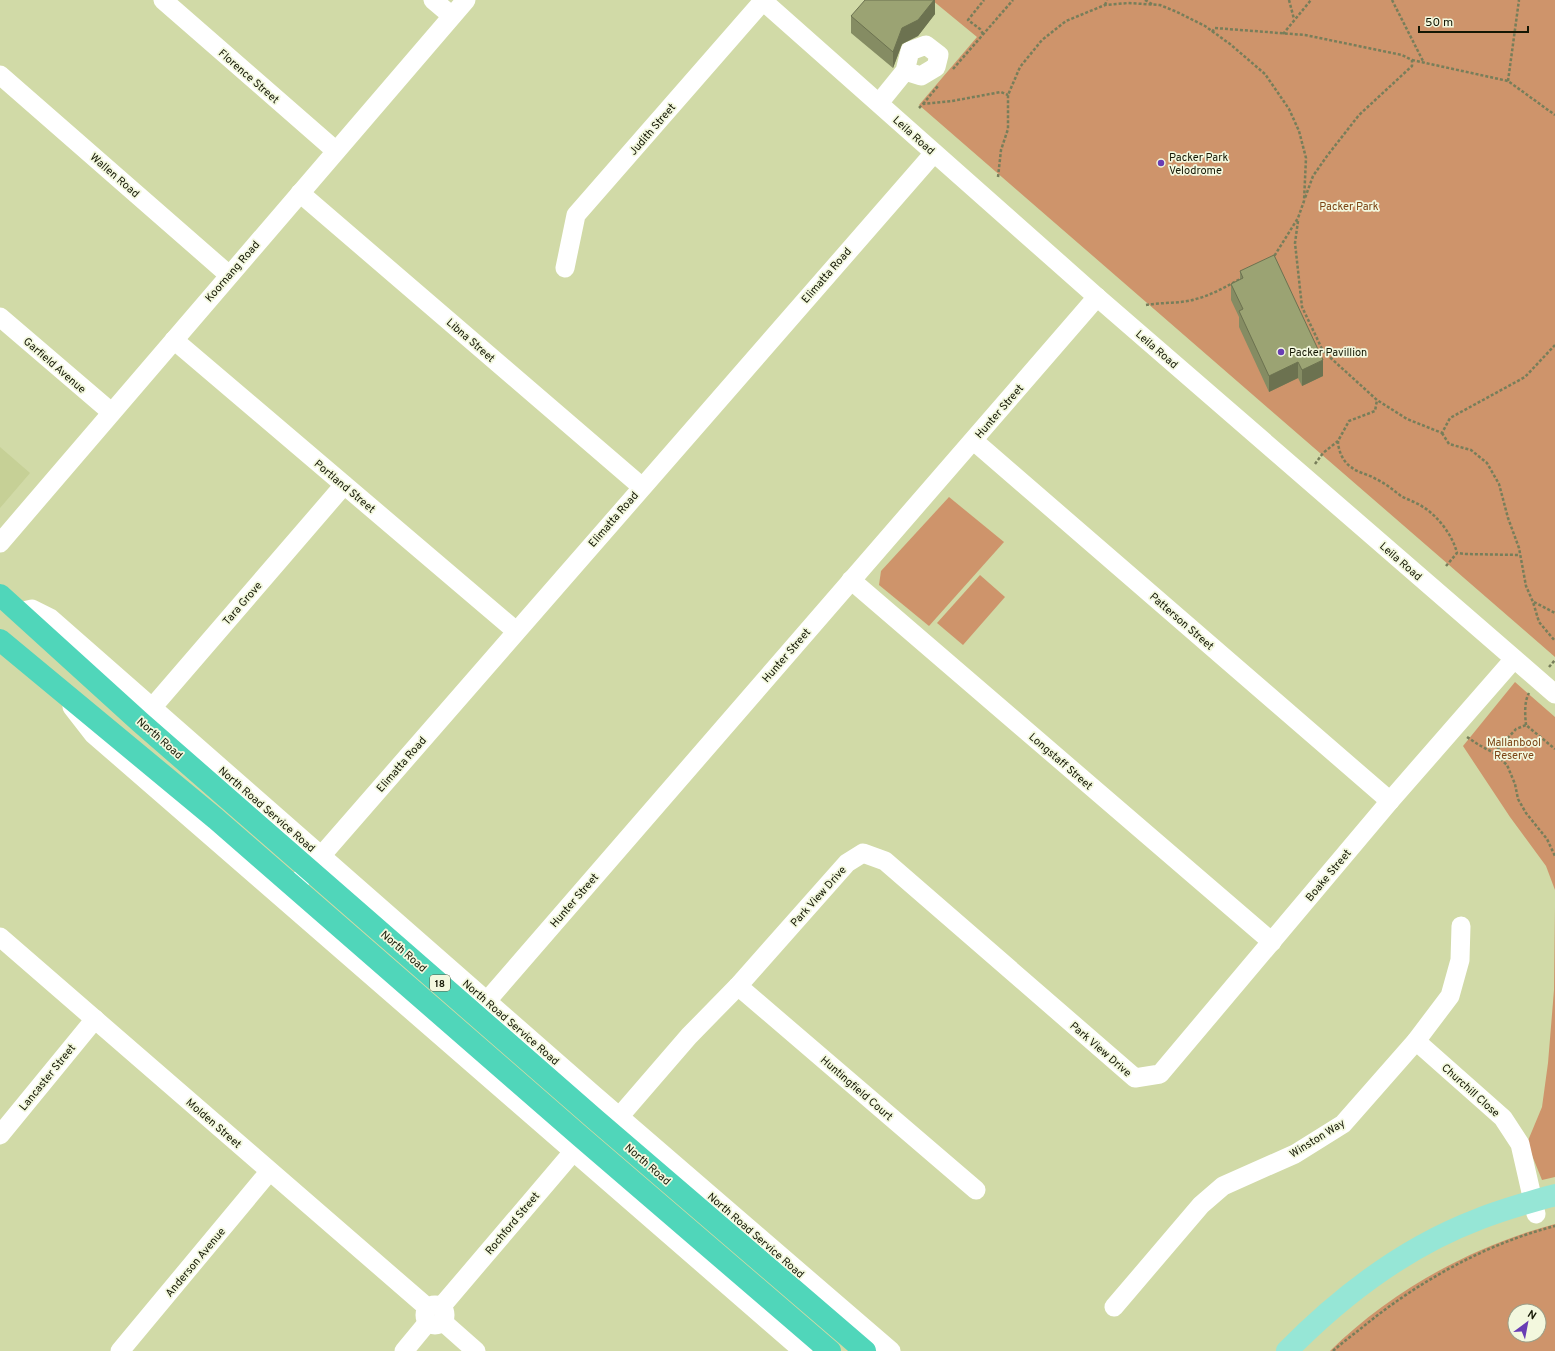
<svg xmlns="http://www.w3.org/2000/svg" width="1555" height="1351" font-family="Overpass,sans-serif">
  <rect width="100%" height="100%" fill="#d1daa7"/>
  <polygon fill="#c6d096" points="0,447 30,473 0,508"/>
  <g fill="#ce946b" fill-rule="evenodd">
    <polygon points="932,0 1555,0 1555,657 919,105 977,37"/>
    <polygon points="949,497 1004,542 929,626 879,585 881,571"/>
    <polygon points="980,575 1005,597 963,645 937,623"/>
    <polygon points="1515,682 1555,717 1555,890 1546,866 1510,817 1463,746"/>
    <polygon points="1555,907 1555,1177 1542,1180 1527,1143 1542,1107 1548,1063 1554,990"/>
    <path d="M 1555,1224 L 1555,1351 L 1330,1351 C 1391,1291 1472,1246 1555,1224 ZM 1515,1311 L 1539,1311 L 1539,1335 L 1515,1335 Z"/>
  </g>
  <g fill="none" stroke-linecap="round" stroke-linejoin="round">
    <g stroke="#777e5a" stroke-width="2.5" stroke-dasharray="3 2" stroke-linecap="butt">
      <polyline points="1145,0 1152,4"/>
      <polyline points="1289,0 1294,19"/>
      <polyline points="1392,0 1424,63"/>
      <polyline points="1105,5 1107,0"/>
      <polyline points="1212,32 1215,28 1305,35 1402,55 1412,60 1412,66 1359,115 1327,156 1313,176 1305,198"/>
      <polyline points="983,34 980,29 968,20 984,0"/>
      <polyline points="1283,34 1311,0"/>
      <polyline points="1412,60 1508,81 1555,115"/>
      <polyline points="953,69 1013,0"/>
      <polyline points="1508,81 1519,0"/>
      <polyline points="923,104 938,86"/>
      <polyline points="919,108 923,104 952,101 1001,92 1008,95"/>
      <polyline points="998,177 1001,150 1008,129 1008,95 1020,67 1042,40 1066,21 1105,5 1128,3 1160,5 1177,12 1205,26 1230,44 1265,74 1289,109 1299,131 1306,158 1304,201 1298,218 1273,258"/>
      <polyline points="1298,221 1295,243 1302,307 1323,351 1377,400 1407,419 1442,433 1450,418 1525,377 1555,345"/>
      <path d="M 1146,305 C 1162,302 1180,304 1196,299 C 1212,295 1227,286 1242,278"/>
      <polyline points="1442,433 1449,444 1471,450 1487,463 1499,484 1508,518 1519,548 1526,586 1533,602 1539,622 1555,641"/>
      <path d="M 1338,441 C 1338,450 1343,462 1351,467 C 1358,473 1368,474 1376,479 C 1385,483 1393,490 1401,496 C 1408,500 1416,502 1423,507 C 1438,516 1453,536 1457,553"/>
      <polyline points="1315,464 1323,453 1338,441 1349,421 1375,411 1377,400"/>
      <polyline points="1446,566 1457,553 1466,554 1520,555"/>
      <polyline points="1534,602 1555,613"/>
      <polyline points="1549,667 1555,660"/>
      <path d="M 1526,725 C 1525,715 1524,702 1529,693"/>
      <polyline points="1467,737 1479,745 1494,753 1507,765 1515,784 1518,799 1526,813 1547,839 1555,856"/>
      <polyline points="1494,753 1516,729 1526,725 1555,749"/>
      <path d="M 1333,1351 C 1343,1342 1354,1334 1364,1326 C 1419,1281 1486,1244 1555,1226"/>
    </g>
    <g stroke="#fff" stroke-width="19">
      <polyline points="163,0 336,151"/>
      <polyline points="433,0 452,16"/>
      <polyline points="762,0 1097,297 1555,694"/>
      <polyline points="0,75 229,275"/>
      <polyline points="879,103 905,71 921,76 936,67 939,55 926,45 910,51 905,71"/>
      <polyline points="300,193 642,487"/>
      <polyline points="565,268 576,215 763,1"/>
      <polyline points="0,317 111,412"/>
      <polyline points="174,340 516,631"/>
      <polyline points="974,441 1390,801"/>
      <polyline points="0,543 466,0"/>
      <polyline points="851,580 1272,942"/>
      <polyline points="19,612 32,609 50,618 594,1095 891,1351"/>
      <polyline points="72,707 93,734 803,1351"/>
      <polyline points="144,717 344,485"/>
      <polyline points="294,887 934,153"/>
      <polyline points="0,937 428,1308"/>
      <polyline points="738,986 976,1190"/>
      <polyline points="479,1010 1097,297"/>
      <polyline points="1416,1041 1503,1118 1520,1144 1536,1214"/>
      <polyline points="619,1117 689,1036 738,986 847,863 863,853 885,861 1135,1078 1160,1074 1390,801 1514,659"/>
      <polyline points="0,1135 95,1019"/>
      <circle cx="435" cy="1315" r="10"/>
      <polyline points="441,1307 573,1152 579,1140"/>
      <polyline points="1114,1307 1201,1205 1223,1186 1295,1154 1343,1124 1416,1041 1450,996 1460,960 1461,926"/>
      <polyline points="442,1321 476,1351"/>
      <polyline points="120,1351 269,1172"/>
      <polyline points="404,1351 428,1322"/>
    </g>
    <path stroke="#96e6d6" stroke-width="22" d="M 1287,1351 C 1342,1295 1405,1247 1479,1219 C 1504,1209 1530,1202 1555,1195"/>
    <g stroke="#50d6ba" stroke-width="22">
      <polyline points="0,595 140,722 596,1120 865,1351"/>
      <polyline points="0,640 216,819 581,1137 830,1351"/>
    </g>
  </g>
  <g fill="#858c63">
    <polygon points="935,0 935,14 918,36 902,44 893,68 851,33 851,16"/>
    <polygon points="1240,271 1323,376 1302,386 1298,378 1269,392 1239,327 1239,317 1231,300 1231,284 1240,280"/>
  </g>
  <g fill="#6c7250">
    <polygon points="934,0 935,0 935,14 918,36 902,44 893,68 893,52 902,28"/>
    <polygon points="1323,360 1323,376 1302,386 1302,370"/>
    <polygon points="1298,362 1298,378 1269,392 1269,376"/>
  </g>
  <g fill="#9ba373" stroke="#6c7250">
    <polygon points="865,0 934,0 918,20 902,28 893,52 851,16"/>
    <polygon points="1274,255 1323,360 1302,370 1298,362 1269,376 1239,311 1243,309 1231,284 1243,278 1240,271"/>
  </g>
  <g fill="#693db4" stroke="#f3f8de" stroke-width="1.5">
    <circle cx="1161" cy="163" r="4"/>
    <circle cx="1281" cy="352" r="4"/>
  </g>
  <g text-anchor="middle" stroke-width="3.5" stroke-linejoin="round" paint-order="stroke">
    <rect fill="#f3f8de" stroke="#585b46" stroke-width="1" x="430" y="975" width="20" height="16" rx="3"/>
    <g font-size="10" font-weight="bold" fill="#151805">
      <text x="440" y="987">18</text>
    </g>
    <g font-size="11" fill="#151805" stroke="#f3f8de">
      <text transform="translate(249 76) rotate(41)" y="4">Florence Street</text>
      <text transform="translate(652 129) rotate(-49)" y="4">Judith Street</text>
      <text transform="translate(914 135) rotate(42)" y="4">Leila Road</text>
      <text transform="translate(115 175) rotate(41)" y="4">Wallen Road</text>
      <text transform="translate(232 271) rotate(-49)" y="4">Koornang Road</text>
      <text transform="translate(826 275) rotate(-49)" y="4">Elimatta Road</text>
      <text transform="translate(471 340) rotate(41)" y="4">Libna Street</text>
      <text transform="translate(1157 349) rotate(41)" y="4">Leila Road</text>
      <text transform="translate(55 365) rotate(41)" y="4">Garfield Avenue</text>
      <text transform="translate(999 411) rotate(-49)" y="4">Hunter Street</text>
      <text transform="translate(345 486) rotate(40)" y="4">Portland Street</text>
      <text transform="translate(613 519) rotate(-49)" y="4">Elimatta Road</text>
      <text transform="translate(1401 561) rotate(41)" y="4">Leila Road</text>
      <text transform="translate(242 603) rotate(-49)" y="4">Tara Grove</text>
      <text transform="translate(1182 621) rotate(41)" y="4">Patterson Street</text>
      <text transform="translate(786 655) rotate(-49)" y="4">Hunter Street</text>
      <text transform="translate(160 738) rotate(41)" y="4">North Road</text>
      <text transform="translate(1061 761) rotate(41)" y="4">Longstaff Street</text>
      <text transform="translate(401 764) rotate(-49)" y="4">Elimatta Road</text>
      <text transform="translate(267 809) rotate(41)" y="4">North Road Service Road</text>
      <text transform="translate(1328 875) rotate(-50)" y="4">Boake Street</text>
      <text transform="translate(818 896) rotate(-48)" y="4">Park View Drive</text>
      <text transform="translate(574 900) rotate(-49)" y="4">Hunter Street</text>
      <text transform="translate(404 951) rotate(41)" y="4">North Road</text>
      <text transform="translate(511 1022) rotate(41)" y="4">North Road Service Road</text>
      <text transform="translate(1101 1049) rotate(41)" y="4">Park View Drive</text>
      <text transform="translate(47 1077) rotate(-51)" y="4">Lancaster Street</text>
      <text transform="translate(857 1088) rotate(41)" y="4">Huntingfield Court</text>
      <text transform="translate(1471 1090) rotate(42)" y="4">Churchill Close</text>
      <text transform="translate(214 1123) rotate(41)" y="4">Molden Street</text>
      <text transform="translate(1317 1138) rotate(-32)" y="4">Winston Way</text>
      <text transform="translate(648 1164) rotate(41)" y="4">North Road</text>
      <text transform="translate(512 1223) rotate(-50)" y="4">Rochford Street</text>
      <text transform="translate(756 1235) rotate(41)" y="4">North Road Service Road</text>
      <text transform="translate(195 1262) rotate(-50)" y="4">Anderson Avenue</text>
    </g>
    <g font-size="11" fill="#151805" stroke="#f3f8de" text-anchor="start">
      <text x="1169" y="161">Packer Park<tspan x="1169" dy="13">Velodrome</tspan></text>
      <text x="1289" y="356">Packer Pavillion</text>
    </g>
    <g font-size="11" fill="#7b4415" stroke="#f3f8de">
      <text x="1349" y="210">Packer Park</text>
      <text x="1514" y="746">Mallanbool<tspan x="1514" dy="13">Reserve</tspan></text>
    </g>
  </g>
  <g transform="translate(1527 1323) rotate(32)"><circle r="19" fill="#f3f8de" stroke="#9a9e87"/>
  <path d="M0-3L7 15L0 10L-7 15Z" fill="#693db4"/>
  <text y="-6" font-size="11" font-weight="bold" text-anchor="middle" fill="#151805">N</text>
  </g>
  <path d="M1419 26v6h109v-6" fill="none" stroke="#151805" stroke-width="2"/>
  <text x="1425" y="26" font-size="12" fill="#151805" stroke="#f3f8de" stroke-width="3" paint-order="stroke">50 m</text>
</svg>
